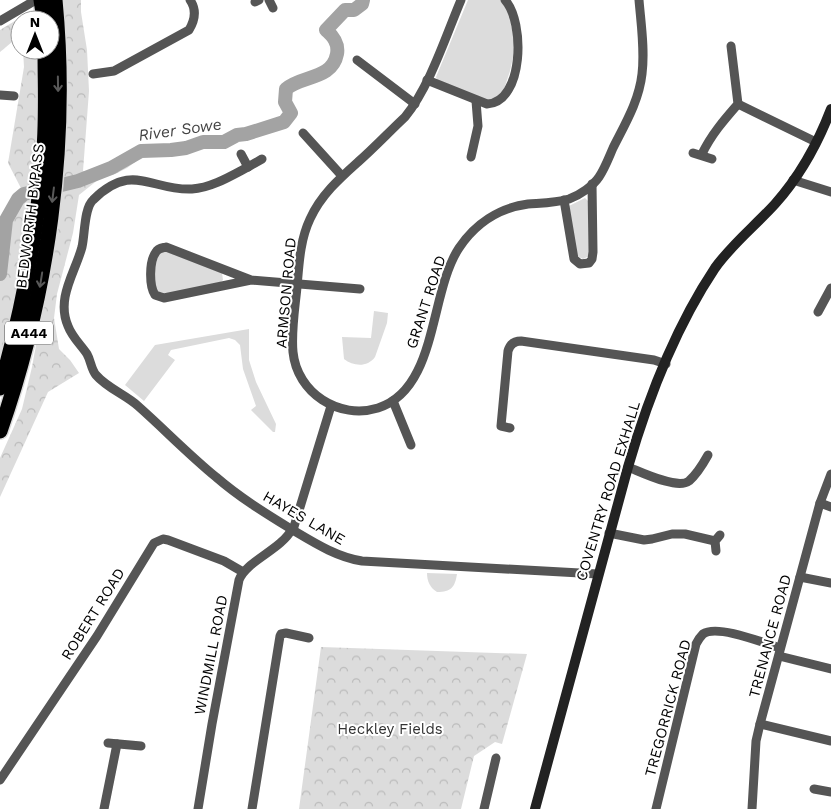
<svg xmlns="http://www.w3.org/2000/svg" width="831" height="809" font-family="'Work Sans',sans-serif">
  <defs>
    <pattern id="forest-crowns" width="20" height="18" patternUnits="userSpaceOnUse" patternTransform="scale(1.25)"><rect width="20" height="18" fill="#dcdcdc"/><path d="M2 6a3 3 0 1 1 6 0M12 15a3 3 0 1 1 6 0" fill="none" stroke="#bbb"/></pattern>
  </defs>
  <rect width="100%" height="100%" fill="#fff"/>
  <g fill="#dcdcdc">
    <polygon points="468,0 502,0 509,10 514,41 513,57 510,71 505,86 506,89 502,95 489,101 438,82 436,77"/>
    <polygon points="585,198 588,201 589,256 583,259 577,256 569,206"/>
    <path d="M 166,251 L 222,273 L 223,280 L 221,282 L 167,294 L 158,292 C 151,282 153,262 161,252 Z"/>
    <path d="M 374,311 L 388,313 L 387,323 L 375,357 C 367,368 353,366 344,359 L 342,337 L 371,338 Z"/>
    <polygon points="249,329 249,360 256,382 276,424 275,432 273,432 251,410 256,406 243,369 240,345 235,340 229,338 171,350 168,355 175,360 144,401 125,385 155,345"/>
    <path d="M 427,573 L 457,574 C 455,587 451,592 437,592 C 430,588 427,581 427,573 Z"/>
  </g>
  <g fill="url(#forest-crowns)">
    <path d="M 64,0 L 81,0 L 81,12 L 87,50 L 89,91 L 83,171 C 105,172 116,162 133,150 L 140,155 L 138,160 L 127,168 L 115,174 L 99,179 L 79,195 L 73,233 L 57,294 L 54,318 L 59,349 L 70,360 L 79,373 L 48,392 L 0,497 L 0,458 L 22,409 L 32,367 L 58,225 L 66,141 Z"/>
    <polygon points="34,12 35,20 20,20 20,44 12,42 0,52 0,30 23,16"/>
    <path d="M 23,50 L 38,50 C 41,77 39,103 37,130 C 34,210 21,291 0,368 L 0,274 L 5,230 L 6,220 L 11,209 L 24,194 L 8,163 L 24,67 Z"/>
    <polygon points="321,647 527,654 502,744 495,742 474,756 461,809 299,809"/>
  </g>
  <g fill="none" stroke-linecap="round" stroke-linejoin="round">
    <path stroke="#a3a3a3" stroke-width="14" d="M 0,274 L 6,220 L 18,199 L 24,194 L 78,181 L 111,168 L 141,151 L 171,150 L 186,148 L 203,142 L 224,142 L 237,135 L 246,134 L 284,122 L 291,113 L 285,102 L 286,89 C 302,75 332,80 337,54 C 339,43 333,36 326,30 L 345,10 L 354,10 L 362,4 L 363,0"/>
    <g stroke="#dbdbdb" stroke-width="18">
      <g id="highway">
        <polyline points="41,0 44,20"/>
        <path d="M 0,388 C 22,314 36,238 43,160 C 47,124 45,87 45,50"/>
        <path d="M 0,431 C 48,294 69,145 55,0"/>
      </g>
    </g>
    <g stroke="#555" stroke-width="9">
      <polyline points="269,0 273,8"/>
      <path d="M 461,0 C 445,38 430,86 405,117 C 389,132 374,148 358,162 C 339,179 321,195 310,219 C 300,240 299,264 297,287 C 295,308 291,331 293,352 C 297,393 339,420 378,408 C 438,389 429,293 459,248 C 475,224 499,208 528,204 C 542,203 556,203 569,199 C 580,195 593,186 599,177 C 605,168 609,157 613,148 C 625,124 639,101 642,74 C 645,50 641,24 639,0"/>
      <polyline points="255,2 259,0"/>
      <polyline points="0,21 34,1"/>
      <polyline points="357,60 415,104"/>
      <path d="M 93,74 L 114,71 L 189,30 C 195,20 197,10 190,0"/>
      <path d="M 427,80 L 487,104 C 524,102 525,22 505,0"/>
      <polyline points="0,95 14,96"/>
      <polyline points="738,104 816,142"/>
      <polyline points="303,133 342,176"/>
      <polyline points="693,153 712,159"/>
      <polyline points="241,154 248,167 262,159"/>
      <path d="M 702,154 C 711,135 724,120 738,104 L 731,46"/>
      <polyline points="471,157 478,126 476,101"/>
      <path d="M 248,167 C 231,176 211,188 192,189 C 151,191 132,161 93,200 C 84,208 85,234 82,247 C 75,273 56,298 68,326 C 72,337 81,345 87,354 C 91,361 91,369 96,375 C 107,388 126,395 138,406 C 164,429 189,455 216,477 C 239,497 265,513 291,529 C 313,542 336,557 362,561 L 598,574"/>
      <polyline points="793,180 831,192"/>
      <polyline points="564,200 574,259 580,264 589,263 592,259 593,252 592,184"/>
      <path d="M 251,280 L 164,298 L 155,295 C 149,286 149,261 156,252 C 158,248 162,248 166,247 L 251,280 L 360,289"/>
      <polyline points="818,312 831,288"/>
      <polyline points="393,401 411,445"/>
      <path d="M 510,428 L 501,426 L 508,351 C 510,344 515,341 521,341 L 654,360 L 666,364"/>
      <path d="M 628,467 C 641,472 677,490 689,481 C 697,474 703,464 708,455"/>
      <polyline points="820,503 831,507"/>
      <polyline points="293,530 331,406"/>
      <polyline points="609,533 644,540 652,539 672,534 685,534 715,541"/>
      <polyline points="716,551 715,541 720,535"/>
      <polyline points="800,577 831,583"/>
      <polyline points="779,656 831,669"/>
      <polyline points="760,724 831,741"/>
      <polyline points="108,743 141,746"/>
      <polyline points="0,780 97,636 154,543 163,539 168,540 224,561 243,572"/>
      <polyline points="814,789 831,792"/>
      <polyline points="104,809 117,744"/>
      <path d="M 198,809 L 212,724 L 239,580 C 246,561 281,550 292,529"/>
      <polyline points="252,809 280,636 281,634 286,633 309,638"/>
      <polyline points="484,809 496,758"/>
      <path d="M 656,809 L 696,644 C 698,640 700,637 703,634 C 717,624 764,643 780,648"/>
      <polyline points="752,809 756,741 760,724 820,503 831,474"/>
    </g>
    <path stroke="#222" stroke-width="10" d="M 535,809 L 628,467 C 648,398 675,328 715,268 C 732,244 755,226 775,204 C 799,177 818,143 831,109"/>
    <use href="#highway" stroke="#000" stroke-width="15"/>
  </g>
  <defs><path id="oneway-shaft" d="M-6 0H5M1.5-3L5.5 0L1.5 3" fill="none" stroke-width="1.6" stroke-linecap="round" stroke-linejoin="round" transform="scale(1.25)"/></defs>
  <g stroke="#595959">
    <use href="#oneway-shaft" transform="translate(58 84) rotate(89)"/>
    <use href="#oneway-shaft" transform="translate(53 195) rotate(97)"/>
    <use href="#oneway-shaft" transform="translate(41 280) rotate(99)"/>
  </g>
  <g text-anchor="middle" stroke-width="4" stroke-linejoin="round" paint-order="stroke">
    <rect fill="#fff" stroke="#4c4c4c" stroke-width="1" x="5" y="321.5" width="48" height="23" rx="4"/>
    <g font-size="14" font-weight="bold" fill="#000">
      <text x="29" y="338">A444</text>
    </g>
    <g font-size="15" fill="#000" stroke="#fff">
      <text transform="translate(30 216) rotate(-83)" y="5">BEDWORTH BYPASS</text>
      <text transform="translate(286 293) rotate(-85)" y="5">ARMSON ROAD</text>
      <text transform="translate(426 302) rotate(-72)" y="5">GRANT ROAD</text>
      <text transform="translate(608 491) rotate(-73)" y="5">COVENTRY ROAD EXHALL</text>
      <text transform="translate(304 518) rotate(30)" y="5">HAYES LANE</text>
      <text transform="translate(93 614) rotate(-58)" y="5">ROBERT ROAD</text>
      <text transform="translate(770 636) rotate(-75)" y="5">TRENANCE ROAD</text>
      <text transform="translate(211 655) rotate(-79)" y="5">WINDMILL ROAD</text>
      <text transform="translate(668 708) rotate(-75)" y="5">TREGORRICK ROAD</text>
    </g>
    <g font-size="15" fill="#333" stroke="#fff">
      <text x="390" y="734">Heckley Fields</text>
    </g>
    <g font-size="16" font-style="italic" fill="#444" stroke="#fff">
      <text transform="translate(180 129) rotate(-8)" y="6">River Sowe</text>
    </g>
  </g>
  <g transform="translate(35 35)"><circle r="24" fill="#ffffff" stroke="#999999"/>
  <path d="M0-4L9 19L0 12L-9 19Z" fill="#000000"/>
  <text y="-8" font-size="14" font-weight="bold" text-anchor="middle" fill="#000000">N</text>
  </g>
</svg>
